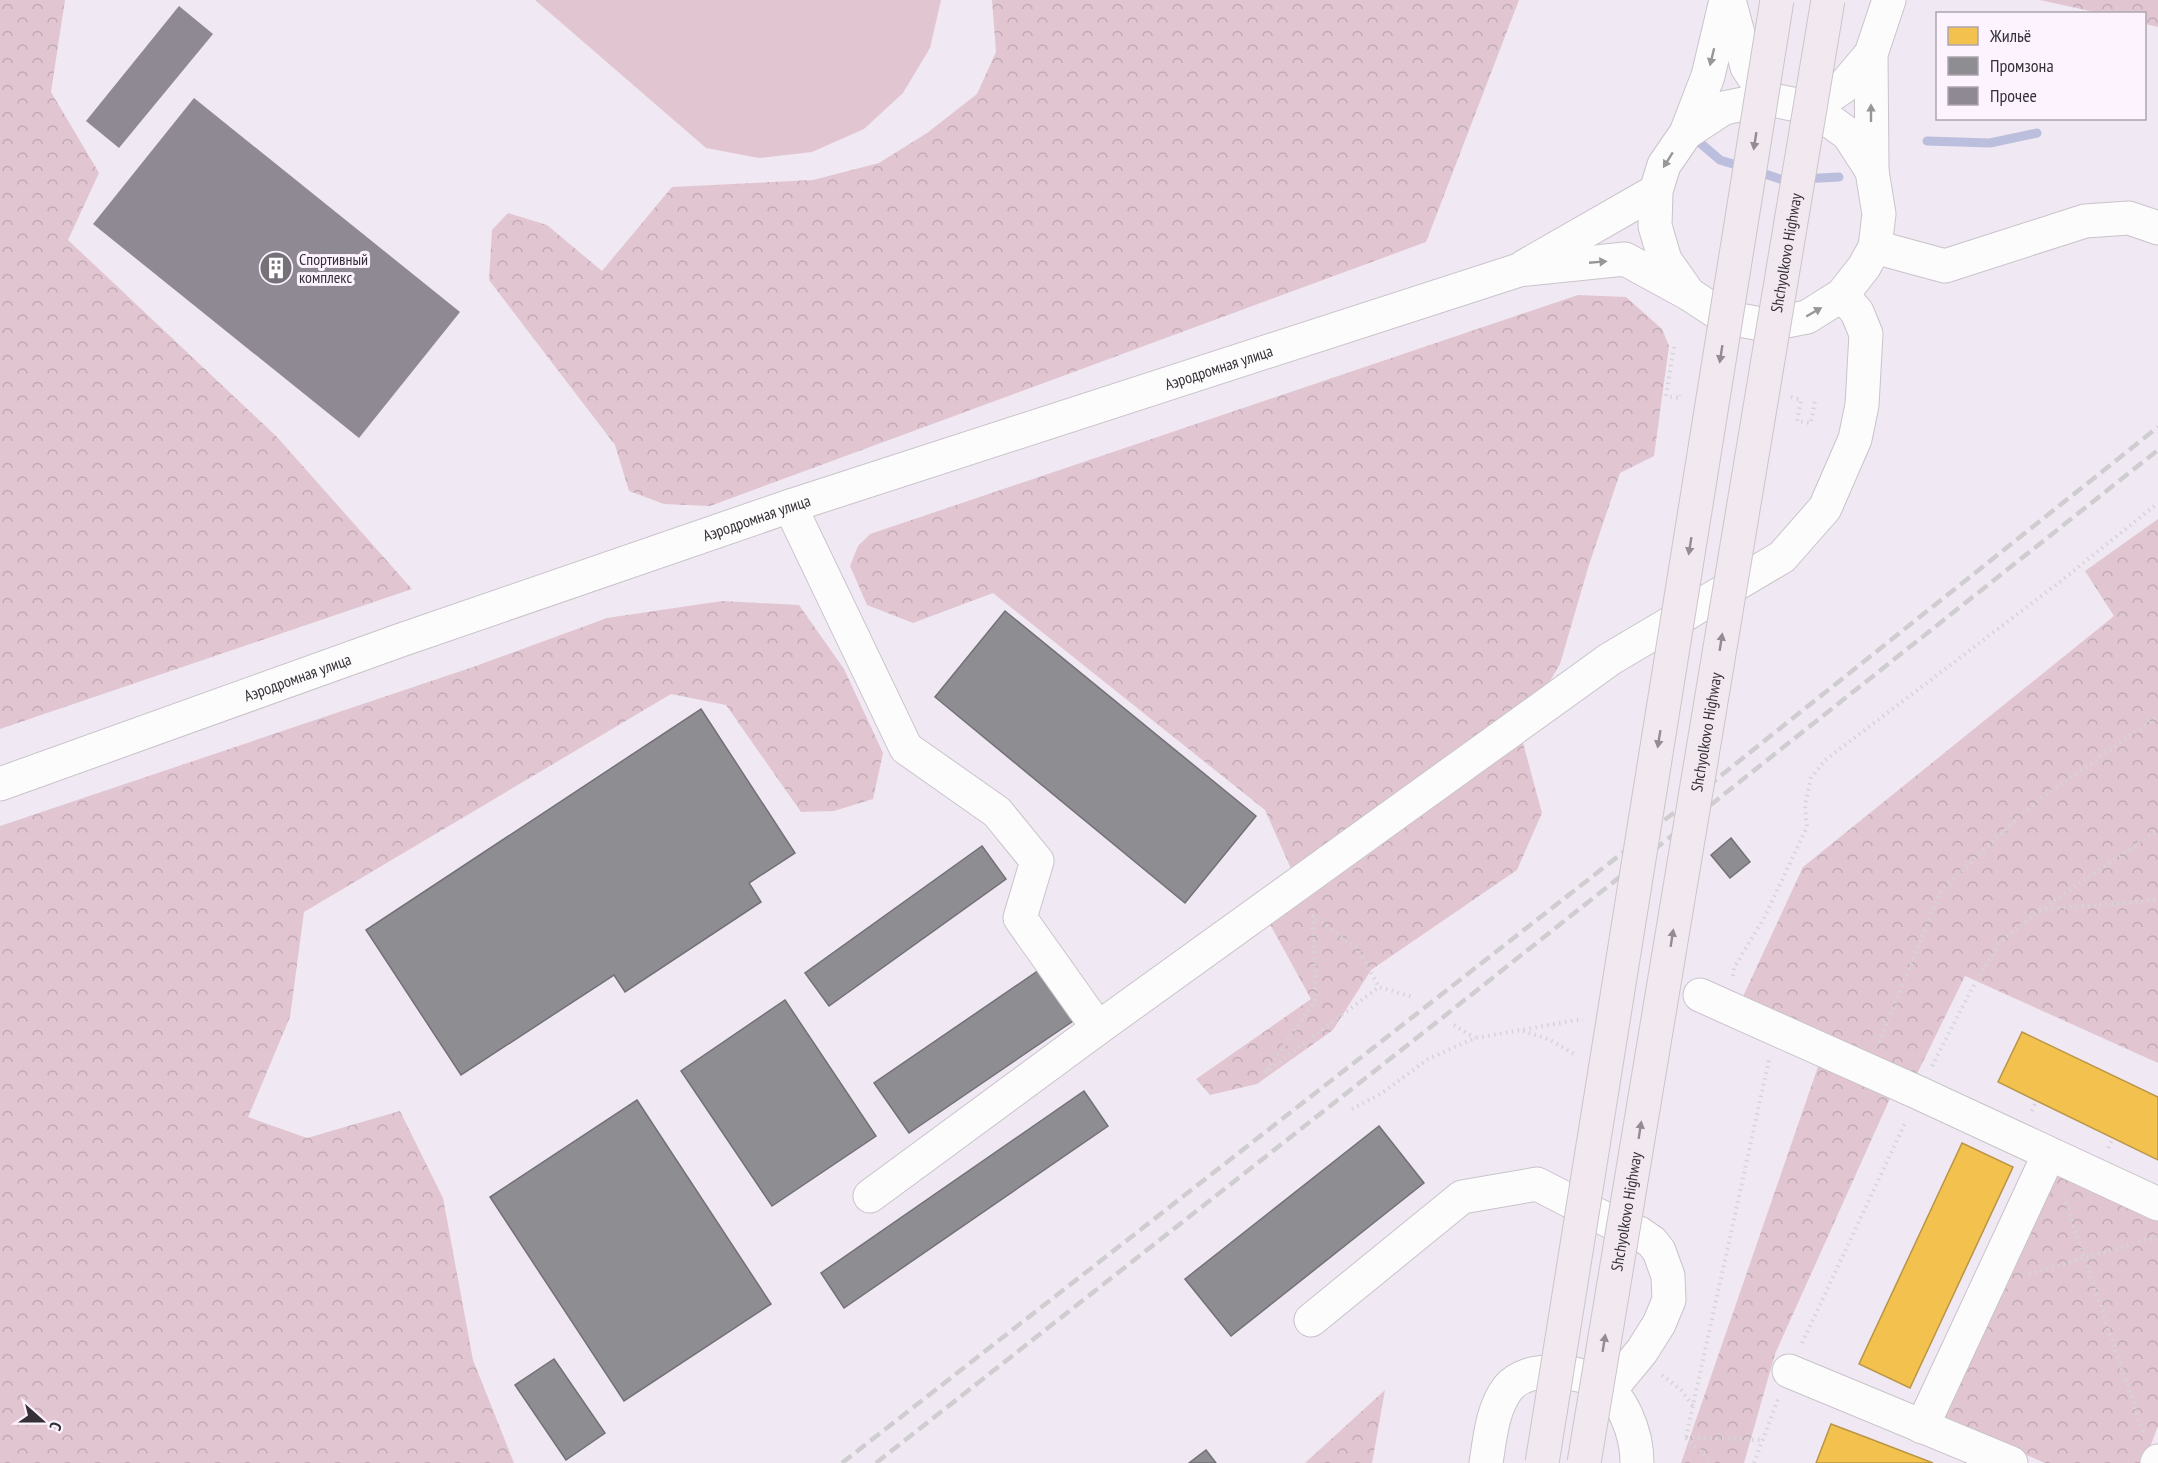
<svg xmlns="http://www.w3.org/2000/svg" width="2158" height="1463" font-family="'PT Sans Narrow',sans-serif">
  <defs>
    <pattern id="forest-crowns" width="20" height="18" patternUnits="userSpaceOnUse" patternTransform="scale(1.5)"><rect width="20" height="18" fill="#e1c6d2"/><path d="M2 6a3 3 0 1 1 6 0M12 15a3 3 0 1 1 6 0" fill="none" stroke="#c2aab5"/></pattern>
  </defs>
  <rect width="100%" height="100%" fill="#f0e8f2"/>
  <polygon fill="#e1c6d2" points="535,0 941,0 930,48 903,93 864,129 812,152 759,158 706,148"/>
  <g fill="url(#forest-crowns)">
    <polygon points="0,0 65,0 51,92 99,173 68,240 277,437 412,589 0,729"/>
    <polygon points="992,0 1519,0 1426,242 710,506 664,504 629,491 615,445 489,280 492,230 508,213 547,225 602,271 672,187 813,180 879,163 927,133 977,94 996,52"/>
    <polygon points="2040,0 2158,0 2158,27 2145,24 2144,14 2099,13"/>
    <polygon points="1578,295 1626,297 1662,329 1669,346 1654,456 1620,473 1588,568 1560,664 1520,732 1542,813 1517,870 1371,970 1333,1030 1257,1084 1210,1095 1196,1079 1311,999 1260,906 1296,880 1265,810 993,593 913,623 867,605 850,566 858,546 870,534"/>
    <polygon points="2158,519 2158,1063 1965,976 1914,1080 1740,1003 1803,867 2114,616 2085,571"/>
    <polygon points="722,601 799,605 844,669 883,753 873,799 834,811 801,812 726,705 671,694 304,912 290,1017 248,1117 307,1138 400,1111 443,1198 473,1360 514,1463 0,1463 0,826 473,667 607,618"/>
    <polygon points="1820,1061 1892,1094 1775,1354 1744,1463 1681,1463"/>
    <polygon points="2058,1172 2158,1216 2158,1426 2144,1463 2045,1463 1939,1418"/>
    <polygon points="1385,1390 1372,1463 1305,1463"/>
  </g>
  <g fill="#f2c14e" stroke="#b99647" stroke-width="1.5">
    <polygon points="2022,1032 2158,1097 2158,1160 1998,1082"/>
    <polygon points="1962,1143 2013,1167 1910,1388 1859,1364"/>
    <polygon points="1831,1424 1868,1438 1933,1463 1816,1463"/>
  </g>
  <g fill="#8d8d92" stroke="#737177" stroke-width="1.5">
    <polygon points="1005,611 1256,816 1185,903 935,697"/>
    <polygon points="701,709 795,853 749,883 761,902 625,992 614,975 461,1075 366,930"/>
    <polygon points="1731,838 1750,862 1730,878 1711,855"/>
    <polygon points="982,846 1006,879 829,1006 805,973"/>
    <polygon points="1042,968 1076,1019 909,1133 874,1083"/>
    <polygon points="785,1000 876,1136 772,1206 681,1071"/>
    <polygon points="1084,1091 1108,1126 844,1308 821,1273"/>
    <polygon points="637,1100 771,1304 624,1401 490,1197"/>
    <polygon points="1379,1126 1424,1183 1231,1336 1185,1279"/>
    <polygon points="554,1359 605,1433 566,1460 515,1385"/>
    <polygon points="1206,1450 1216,1463 1189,1463"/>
  </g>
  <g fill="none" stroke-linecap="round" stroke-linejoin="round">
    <g stroke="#bbbedd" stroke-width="9">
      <polyline points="1927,141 1990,143 2037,133"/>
      <polyline points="1699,142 1720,160 1743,167"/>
      <polyline points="1756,171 1783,180 1839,177"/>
    </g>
  </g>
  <g fill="#8f8994">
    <polygon points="179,6 213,34 119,148 86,121"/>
    <polygon points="194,98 460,312 359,438 93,224"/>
  </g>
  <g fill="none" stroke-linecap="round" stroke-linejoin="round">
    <g stroke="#c9c3ca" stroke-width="35">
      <g id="minor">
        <polyline points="1729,0 1747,67 1768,99"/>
        <polyline points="1812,108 1843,87 1871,54"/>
        <polyline points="1686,133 1724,108 1768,99 1812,108 1848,134 1872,171 1879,214 1875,247 1864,267 1842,295 1807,317 1766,325 1724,317 1689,294 1665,260 1655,226 1656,191 1664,165 1686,133 1708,76 1726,0"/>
        <polyline points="1872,171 1871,54 1889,0"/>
        <polyline points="1875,247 1945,266 2085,221 2129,218 2158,228"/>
        <polyline points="1525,266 1656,191"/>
        <polyline points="790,506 906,748 997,812 1037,861 1020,918 1098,1028"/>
        <path id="s1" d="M 0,784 L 401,640 L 790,506 L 1519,270 L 1625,259 L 1689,294"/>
        <polyline points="1700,995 1919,1093 2158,1204"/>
        <polyline points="870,1196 1098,1028 1610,659 1782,557 1825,508 1855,439 1862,405 1866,334 1857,312 1842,295"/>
        <polyline points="1311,1320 1462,1197 1537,1184 1617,1225 1639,1233 1652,1242 1659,1251 1668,1276 1669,1300 1659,1324 1642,1351 1609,1391"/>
        <polyline points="1789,1371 2011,1463"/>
        <polyline points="1922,1427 2049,1154"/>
        <path d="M 1486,1463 C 1490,1438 1492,1409 1508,1388 C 1518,1376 1535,1372 1549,1372 C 1564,1372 1581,1374 1595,1380 C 1623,1394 1637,1434 1637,1463"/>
        <polyline points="2157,1463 2158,1461"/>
      </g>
    </g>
    <g stroke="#d6d4d8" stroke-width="4" stroke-dasharray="1.5 4.5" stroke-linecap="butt">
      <polyline points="1674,347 1666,396 1680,398 1680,395"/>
      <polyline points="1791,397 1801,400 1797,421 1811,423 1815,401"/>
      <polyline points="2040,910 2158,900"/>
      <polyline points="1312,915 1358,949 1379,987"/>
      <polyline points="1733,976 1734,968 1764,918 1807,827 1805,806 1811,778 1824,761 2061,581 2158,503"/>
      <polyline points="1454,1025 1475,1038"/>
      <polyline points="1523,1031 1548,1039 1576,1055"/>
      <polyline points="1879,1042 1940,892 2028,808 2158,716"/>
      <polyline points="1932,1066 1969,994 1998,944 2040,910 2158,830"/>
      <polyline points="1267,1070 1316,999 1313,916"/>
      <polyline points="1265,1073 1379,987 1413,997"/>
      <polyline points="1352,1109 1382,1093 1428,1059 1475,1038 1583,1019"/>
      <polyline points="2032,1111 2036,1101"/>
      <polyline points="2108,1148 2113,1138"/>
      <polyline points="2064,1197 2144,1435"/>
      <polyline points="2029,1274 2157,1237"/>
      <polyline points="1802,1343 1906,1121"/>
      <polyline points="1662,1375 1681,1390 1693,1406"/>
      <polyline points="1686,1437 1769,1060"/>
      <polyline points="1686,1437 1763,1440"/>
      <polyline points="1686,1438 1713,1463"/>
      <polyline points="1754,1463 1778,1399"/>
    </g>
    <use href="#minor" stroke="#fdfcfd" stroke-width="33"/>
    <g stroke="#cfcdcf" stroke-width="4.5" stroke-dasharray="12 6" stroke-linecap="butt">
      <polyline points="842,1463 1694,797 2158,427"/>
      <polyline points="876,1463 1442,1018 2158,450"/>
    </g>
    <g stroke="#c9c6ca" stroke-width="35" stroke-linecap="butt">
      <g id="major-bridge">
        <polyline points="1542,1463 1777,0"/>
        <path id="s2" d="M 1584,1463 L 1828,0"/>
      </g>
    </g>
    <use href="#major-bridge" stroke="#f1e9ef" stroke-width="33"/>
  </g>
  <defs><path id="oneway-solid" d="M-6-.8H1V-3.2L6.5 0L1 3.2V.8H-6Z" transform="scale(1.5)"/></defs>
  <g fill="#99969a">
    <use href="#oneway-solid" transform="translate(1712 57) rotate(104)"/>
    <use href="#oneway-solid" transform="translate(1871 113) rotate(-90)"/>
    <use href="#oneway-solid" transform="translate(1668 160) rotate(122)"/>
    <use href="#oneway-solid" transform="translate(1598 262) rotate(-5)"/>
    <use href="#oneway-solid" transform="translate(1814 312) rotate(-30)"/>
  </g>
  <g fill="#938c93">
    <use href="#oneway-solid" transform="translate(1755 141) rotate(99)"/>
    <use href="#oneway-solid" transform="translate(1721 354) rotate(99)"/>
    <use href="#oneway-solid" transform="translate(1690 546) rotate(99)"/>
    <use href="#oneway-solid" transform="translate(1721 642) rotate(-81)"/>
    <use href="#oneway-solid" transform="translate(1659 739) rotate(99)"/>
    <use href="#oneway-solid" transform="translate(1672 938) rotate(-81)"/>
    <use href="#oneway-solid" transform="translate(1640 1130) rotate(-81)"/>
    <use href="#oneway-solid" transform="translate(1604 1343) rotate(-81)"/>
  </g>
  <defs>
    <g id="building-disc" transform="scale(1.725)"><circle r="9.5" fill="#767078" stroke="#fcf3fe"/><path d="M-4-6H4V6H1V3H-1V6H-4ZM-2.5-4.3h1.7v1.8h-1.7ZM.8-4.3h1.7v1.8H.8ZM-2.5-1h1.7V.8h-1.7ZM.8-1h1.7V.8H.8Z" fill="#fff"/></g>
  </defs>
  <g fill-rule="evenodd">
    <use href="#building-disc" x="276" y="268"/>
  </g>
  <g text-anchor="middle" stroke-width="6" stroke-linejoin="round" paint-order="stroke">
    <g font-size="16" fill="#353037" stroke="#fcf3fe">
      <text dy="6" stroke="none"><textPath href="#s2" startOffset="1227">Shchyolkovo Highway</textPath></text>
      <text dy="6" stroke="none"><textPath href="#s1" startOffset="1288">Аэродромная улица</textPath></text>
      <text dy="6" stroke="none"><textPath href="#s1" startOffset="802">Аэродромная улица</textPath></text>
      <text dy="6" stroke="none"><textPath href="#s1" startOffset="316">Аэродромная улица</textPath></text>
      <text dy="6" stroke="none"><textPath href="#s2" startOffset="741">Shchyolkovo Highway</textPath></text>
      <text dy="6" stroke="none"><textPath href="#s2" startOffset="255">Shchyolkovo Highway</textPath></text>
    </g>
    <g font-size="16" fill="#353037" stroke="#fcf3fe" text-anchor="start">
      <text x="299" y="265">Спортивный<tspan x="299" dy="18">комплекс</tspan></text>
    </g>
  </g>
  <rect x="1936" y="12" width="210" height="108" fill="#fcf3fe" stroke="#aca5ae" stroke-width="1.5"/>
  <rect x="1948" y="27" width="30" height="18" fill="#f2c14e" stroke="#aca5ae" stroke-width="1.5"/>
  <text x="1990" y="42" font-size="18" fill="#353037">Жильё</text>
  <rect x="1948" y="57" width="30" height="18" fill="#8d8d92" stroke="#aca5ae" stroke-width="1.5"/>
  <text x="1990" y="72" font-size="18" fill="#353037">Промзона</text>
  <rect x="1948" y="87" width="30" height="18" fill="#8f8994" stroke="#aca5ae" stroke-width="1.5"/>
  <text x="1990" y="102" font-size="18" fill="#353037">Прочее</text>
  <g transform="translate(42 1421) rotate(111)" stroke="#fcf3fe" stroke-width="4.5" paint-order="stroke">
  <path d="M0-4.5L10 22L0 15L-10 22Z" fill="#353037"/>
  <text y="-9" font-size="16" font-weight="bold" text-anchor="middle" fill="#353037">С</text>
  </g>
</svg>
